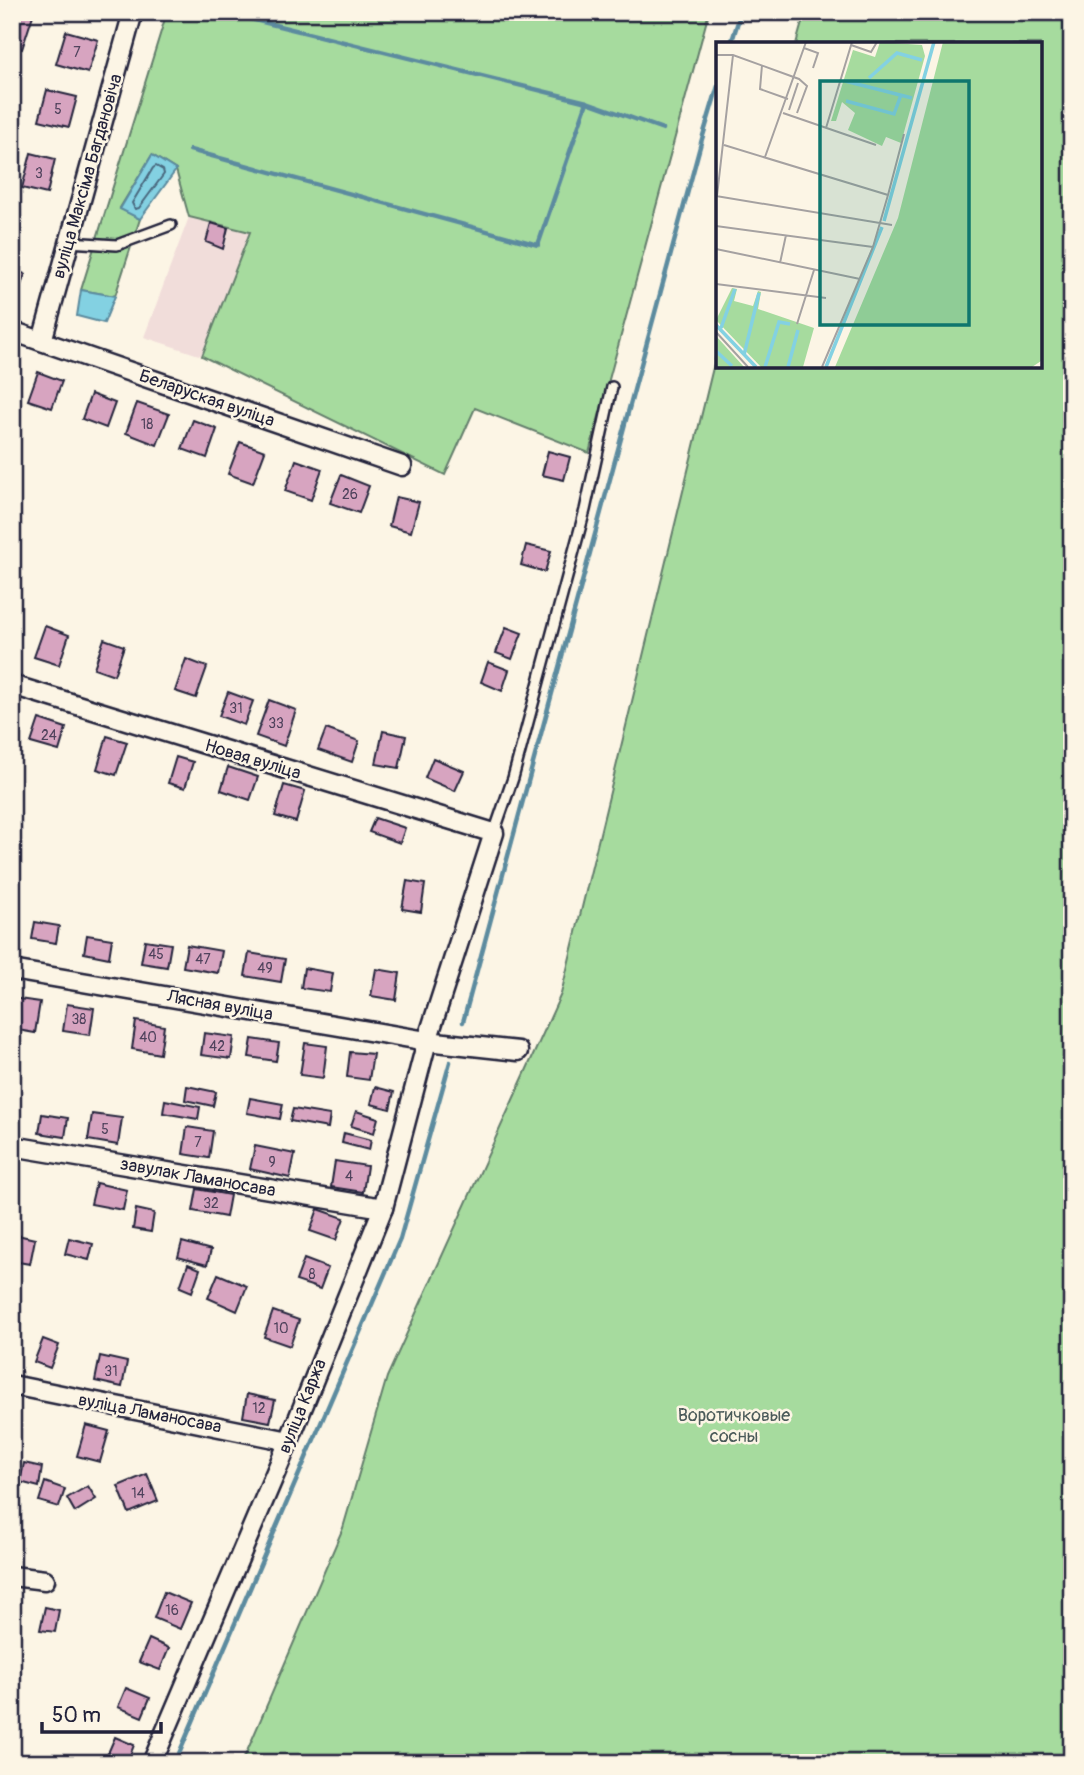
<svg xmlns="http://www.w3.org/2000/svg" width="1084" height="1775" font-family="Pangolin,sans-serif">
  <rect width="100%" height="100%" fill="#fcf5e5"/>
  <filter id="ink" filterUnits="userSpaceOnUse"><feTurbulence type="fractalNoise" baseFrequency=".0143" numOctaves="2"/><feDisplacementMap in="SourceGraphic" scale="14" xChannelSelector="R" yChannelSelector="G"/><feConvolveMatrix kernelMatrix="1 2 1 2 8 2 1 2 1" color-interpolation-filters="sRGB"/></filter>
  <g filter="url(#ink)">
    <polygon fill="#f1ddda" points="189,217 250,231 202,356 144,337"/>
    <g fill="#a6db9e" stroke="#647e6c" stroke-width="2">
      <polygon points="167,12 709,12 589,453 475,408 445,475 202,356 250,232 189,217 176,170 152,155 120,208 140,219 115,296 81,290"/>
      <polygon points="805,12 1072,12 1072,1763 242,1763 343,1528 387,1377 561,994 718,347 718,366 1040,366 1040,44 796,44"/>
    </g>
    <g fill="#83d1e2" stroke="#5c8b9f" stroke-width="2">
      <polygon points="152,155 176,170 140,219 120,209"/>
      <polygon points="81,290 115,296 104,323 77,316"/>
    </g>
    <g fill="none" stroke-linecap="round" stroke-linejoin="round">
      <polygon stroke="#49687e" stroke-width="2" points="156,166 163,170 164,174 139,208 135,209 132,203 153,168"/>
      <g stroke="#5c8b9f" stroke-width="4.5">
        <polyline points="222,12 587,102 663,129"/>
        <polyline points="731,44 741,12"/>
        <polyline points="190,150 538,245 587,102"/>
        <polyline points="463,1022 702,139 718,86"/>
        <polyline points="175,1763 400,1239 450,1062"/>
      </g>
    </g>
    <g fill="#d7a4c0" stroke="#22223b" stroke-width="2">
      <polygon points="12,12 34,12 22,49 12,46"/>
      <polygon points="66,31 98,40 88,73 56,64"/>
      <polygon points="12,65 19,68 12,89"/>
      <polygon points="47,90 77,97 69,127 39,120"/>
      <polygon points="31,153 55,159 47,194 22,188"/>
      <polygon points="211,223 228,228 223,249 206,242"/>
      <polygon points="12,269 25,274 17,296 12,295"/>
      <polygon points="38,372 62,381 52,408 28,400"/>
      <polygon points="91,394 115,403 106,428 82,419"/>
      <polygon points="137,403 169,414 157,445 126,433"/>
      <polygon points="193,420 217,429 207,458 182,449"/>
      <polygon points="240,442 265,451 253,483 228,474"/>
      <polygon points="548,451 570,457 564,480 542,475"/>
      <polygon points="296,460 322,469 311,500 285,491"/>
      <polygon points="341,475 369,486 359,513 330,503"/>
      <polygon points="396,497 419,502 411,532 389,526"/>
      <polygon points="526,545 551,551 545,572 521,565"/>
      <polygon points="45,626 69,635 59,665 34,657"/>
      <polygon points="506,627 522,633 512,659 496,653"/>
      <polygon points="104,639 124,646 114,675 94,668"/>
      <polygon points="186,659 207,667 196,698 175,691"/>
      <polygon points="488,662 509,670 502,691 481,682"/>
      <polygon points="228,692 253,701 244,725 219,716"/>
      <polygon points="269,700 296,710 284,746 256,736"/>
      <polygon points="39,719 66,728 59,751 31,743"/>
      <polygon points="326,729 359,741 352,762 318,750"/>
      <polygon points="383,731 406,736 399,768 376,764"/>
      <polygon points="107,736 127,742 116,775 97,769"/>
      <polygon points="176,757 193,762 185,788 168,783"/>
      <polygon points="433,758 464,771 455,791 425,778"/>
      <polygon points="228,767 258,777 250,800 221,790"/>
      <polygon points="284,785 305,791 296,822 275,816"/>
      <polygon points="375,818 405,828 400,843 369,832"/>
      <polygon points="407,881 425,884 421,912 402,909"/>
      <polygon points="35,922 59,926 56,943 32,939"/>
      <polygon points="87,935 112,939 109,958 84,953"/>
      <polygon points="145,940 171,944 167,967 141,963"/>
      <polygon points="187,945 222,951 218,973 183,967"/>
      <polygon points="249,953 285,959 281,982 245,976"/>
      <polygon points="304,968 333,973 330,992 301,988"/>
      <polygon points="376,969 400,973 396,1000 371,996"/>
      <polygon points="12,998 40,1002 35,1033 12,1029"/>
      <polygon points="67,1004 94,1008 90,1035 63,1031"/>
      <polygon points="136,1021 164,1026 160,1054 132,1049"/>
      <polygon points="204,1033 234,1037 231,1059 201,1055"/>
      <polygon points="252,1039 279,1043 276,1061 249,1057"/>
      <polygon points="305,1043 327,1046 323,1078 300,1075"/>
      <polygon points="350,1052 373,1054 369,1080 347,1077"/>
      <polygon points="187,1086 216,1092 213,1106 185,1100"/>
      <polygon points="375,1087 394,1092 390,1109 371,1104"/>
      <polygon points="250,1098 283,1104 280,1119 247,1113"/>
      <polygon points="165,1100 200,1107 198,1119 163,1113"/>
      <polygon points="293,1109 330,1115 328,1128 290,1121"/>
      <polygon points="356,1111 378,1118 374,1133 351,1126"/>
      <polygon points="42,1114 68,1118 65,1137 39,1133"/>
      <polygon points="92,1114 122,1118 118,1145 88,1140"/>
      <polygon points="187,1127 213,1131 209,1158 183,1154"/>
      <polygon points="344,1133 371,1140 369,1150 342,1143"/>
      <polygon points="255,1146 295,1154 290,1178 250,1169"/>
      <polygon points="335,1161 367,1166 363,1192 331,1187"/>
      <polygon points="96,1183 127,1190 123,1210 91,1204"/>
      <polygon points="197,1189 230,1195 226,1217 193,1211"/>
      <polygon points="136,1209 154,1213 151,1232 133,1229"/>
      <polygon points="318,1209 344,1218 336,1240 310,1231"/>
      <polygon points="13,1234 35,1239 30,1264 12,1261"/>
      <polygon points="69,1238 93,1244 89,1260 65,1254"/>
      <polygon points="182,1242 211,1250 207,1265 178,1257"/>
      <polygon points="304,1259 328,1268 320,1289 296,1281"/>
      <polygon points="188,1264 200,1269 192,1292 180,1287"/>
      <polygon points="218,1274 247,1286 237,1311 208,1298"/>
      <polygon points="273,1311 299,1320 290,1346 264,1337"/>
      <polygon points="43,1339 59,1345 50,1368 34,1362"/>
      <polygon points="100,1356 127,1362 122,1387 95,1381"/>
      <polygon points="247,1394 275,1400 270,1422 243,1417"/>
      <polygon points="86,1425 109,1431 100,1462 77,1456"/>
      <polygon points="12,1462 18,1463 13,1481 12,1481"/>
      <polygon points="24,1463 42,1467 39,1487 20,1482"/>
      <polygon points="147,1474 158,1501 129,1513 118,1486"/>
      <polygon points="45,1482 65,1489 59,1507 39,1501"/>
      <polygon points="88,1486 96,1499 75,1512 67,1498"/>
      <polygon points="164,1592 191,1603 180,1629 154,1618"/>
      <polygon points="45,1607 59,1610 55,1632 40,1630"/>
      <polygon points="149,1639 169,1648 160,1670 139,1662"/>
      <polygon points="126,1688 150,1698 142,1717 118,1707"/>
      <polygon points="115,1737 134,1745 127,1763 112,1763 105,1760"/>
    </g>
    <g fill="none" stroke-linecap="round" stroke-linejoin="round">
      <g stroke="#22223b" stroke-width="14">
        <g id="service">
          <polyline points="68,242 117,245 171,225"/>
          <polyline points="494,833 513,778 585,510 612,387"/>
        </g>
      </g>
      <g stroke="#22223b" stroke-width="23">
        <g id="minor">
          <polyline points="12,331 402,466"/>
          <polyline points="42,341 133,12"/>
          <polyline points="12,685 494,833 427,1041 383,1208 289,1441 152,1763"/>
          <polyline points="12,970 427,1041 518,1051"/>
          <polyline points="12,1146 383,1208"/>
          <polyline points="12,1385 289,1441"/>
          <polyline points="12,1576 45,1580"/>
        </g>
      </g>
      <use href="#service" stroke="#fcf5e5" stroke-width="9"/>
      <use href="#minor" stroke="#fcf5e5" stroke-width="18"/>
    </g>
  </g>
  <g text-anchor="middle" stroke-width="5" stroke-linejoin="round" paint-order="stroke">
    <g font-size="14" fill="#4f425c">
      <text x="77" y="57">7</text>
      <text x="58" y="114">5</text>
      <text x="39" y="178">3</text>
      <text x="147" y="429">18</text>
      <text x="350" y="499">26</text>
      <text x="236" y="713">31</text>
      <text x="276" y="728">33</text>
      <text x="49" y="740">24</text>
      <text x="156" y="959">45</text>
      <text x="203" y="964">47</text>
      <text x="265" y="973">49</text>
      <text x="79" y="1024">38</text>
      <text x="148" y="1042">40</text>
      <text x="217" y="1051">42</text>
      <text x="105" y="1134">5</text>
      <text x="198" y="1147">7</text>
      <text x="272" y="1167">9</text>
      <text x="349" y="1181">4</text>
      <text x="211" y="1208">32</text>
      <text x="312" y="1279">8</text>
      <text x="281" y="1333">10</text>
      <text x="111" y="1376">31</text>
      <text x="259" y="1413">12</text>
      <text x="138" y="1498">14</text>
      <text x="172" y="1615">16</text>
    </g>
    <g font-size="18" fill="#22223b" stroke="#fcf5e5">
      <text transform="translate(87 176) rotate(-74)" y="6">вуліца Максіма Багдановіча</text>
      <text transform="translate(207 398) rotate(19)" y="6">Беларуская вуліца</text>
      <text transform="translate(253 759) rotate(17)" y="6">Новая вуліца</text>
      <text transform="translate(220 1005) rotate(10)" y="6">Лясная вуліца</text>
      <text transform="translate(198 1177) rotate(10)" y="6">завулак Ламаносава</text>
      <text transform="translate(302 1406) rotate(-68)" y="6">вуліца Каржа</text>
      <text transform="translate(150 1413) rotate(11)" y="6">вуліца Ламаносава</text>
    </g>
    <g font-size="18" fill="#4a5a59" stroke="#fcf5e5">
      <text x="734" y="1421">Воротичковые<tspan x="734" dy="21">сосны</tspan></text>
    </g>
  </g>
  <g transform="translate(716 42)">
    <rect width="326" height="326" fill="#fcf5e5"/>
    <path d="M 164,0 L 206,3 L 209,14 L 185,101 L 170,95 L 166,104 L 132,88 L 139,71 L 126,60 L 120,79 L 115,79 L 137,8 L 159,15 ZM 227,0 L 325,0 L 325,319 L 316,325 L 119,325 L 182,176 ZM 16,246 L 21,247 L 18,259 L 37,264 L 42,249 L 45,250 L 42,267 L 98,286 L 87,325 L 45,325 L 0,278 ZM 0,294 L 28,325 L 0,325 Z" fill="#a6db9e"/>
    <path fill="none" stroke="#83d1e2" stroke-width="3.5" d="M 153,36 L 181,11 L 206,18M 129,39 L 196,56M 130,59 L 178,72 L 185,53M 168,179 L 218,0M 0,283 L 40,325M 5,286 L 19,247M 0,309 L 16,324M 28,313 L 43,251M 49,325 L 63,280 L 74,282M 72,325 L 82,288M 110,325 L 166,185"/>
    <path fill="none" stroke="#a5a1a1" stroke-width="2" d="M 135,3 L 155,10 L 161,0M 88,6 L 102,11 L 97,26M 1,13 L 17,13 L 83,37 L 91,44 L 81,71M 46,23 L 44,47 L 72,57M 73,68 L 82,41M 67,71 L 160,103M 110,86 L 136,0M 8,103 L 172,153 L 157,205 L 106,325M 49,115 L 90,0M 172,153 L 188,92M 0,154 L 176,183M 1,154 L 17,13M 0,184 L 157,205M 0,207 L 144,237M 64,221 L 70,193M 0,242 L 110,256M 81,282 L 98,228M 0,290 L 32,325"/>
    <path fill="#0f766e" fill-opacity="0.15" stroke="#0f766e" stroke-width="3.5" d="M 104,39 L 253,39 L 253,283 L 104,283 Z"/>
    <rect width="326" height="326" fill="none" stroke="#22223b" stroke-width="3.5"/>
  </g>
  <rect width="1084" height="1775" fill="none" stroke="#fcf5e5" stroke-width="42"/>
  <rect x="21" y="21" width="1042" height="1733" fill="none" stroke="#22223b" stroke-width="2.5" filter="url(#ink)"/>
  <path d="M42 1722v10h119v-10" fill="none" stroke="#22223b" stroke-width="3.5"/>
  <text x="52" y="1722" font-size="21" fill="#22223b" stroke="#fcf5e5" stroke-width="5" paint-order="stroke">50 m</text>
</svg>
